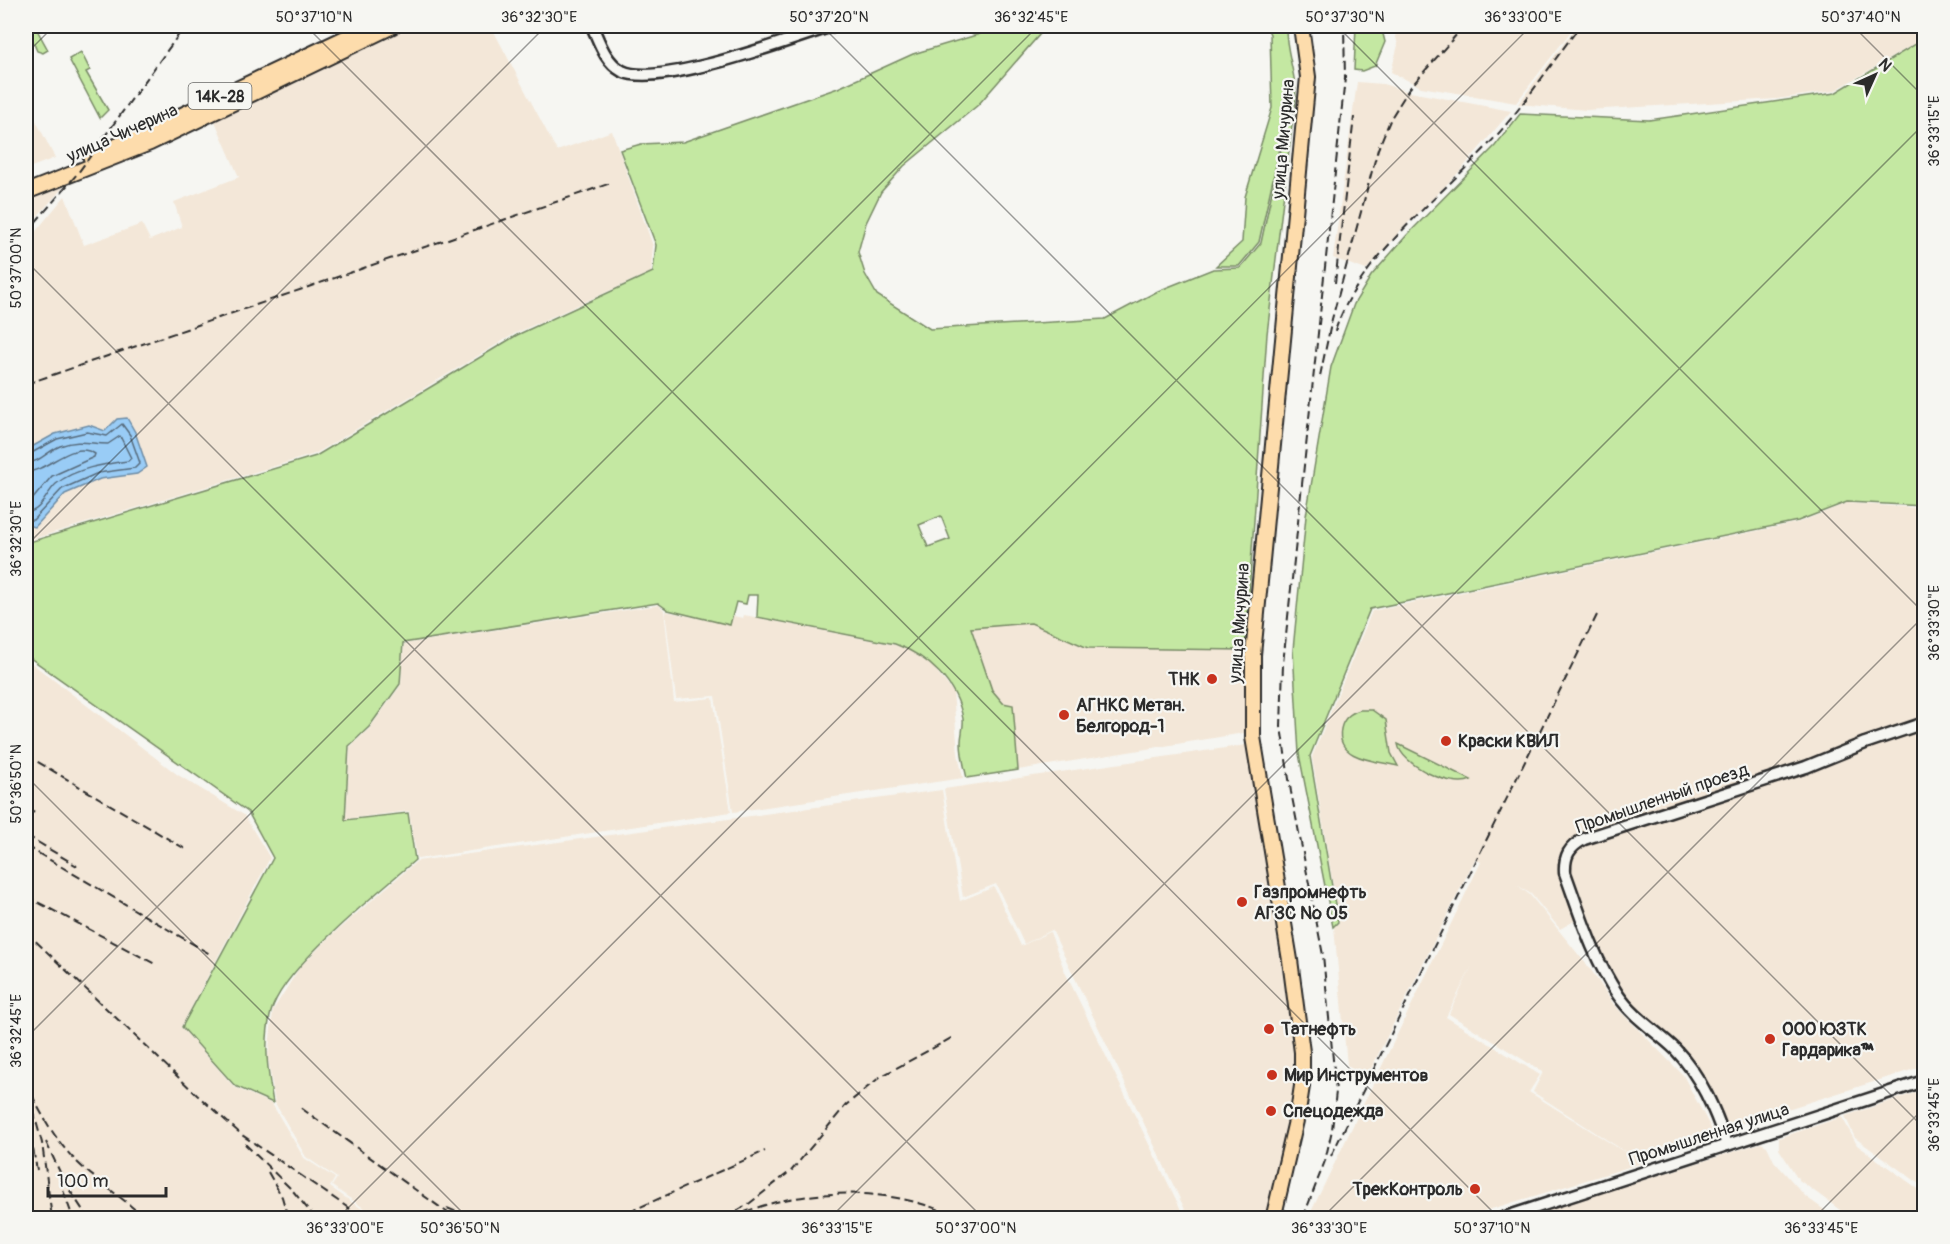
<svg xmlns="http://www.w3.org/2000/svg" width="1950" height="1244" font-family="Pangolin,sans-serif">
  <rect width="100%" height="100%" fill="#f6f6f2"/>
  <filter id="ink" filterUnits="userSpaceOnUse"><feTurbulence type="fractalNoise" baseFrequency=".0167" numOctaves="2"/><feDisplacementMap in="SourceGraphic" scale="12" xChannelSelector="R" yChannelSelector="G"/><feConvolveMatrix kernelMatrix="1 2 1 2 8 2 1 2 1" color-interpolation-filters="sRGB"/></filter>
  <g filter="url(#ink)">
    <g fill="#f3e7d8">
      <polygon points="409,26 491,26 557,151 612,131 653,246 651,272 516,333 315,454 26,541 26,243 65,196 84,245 142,224 150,240 182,227 174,202 239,177 214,119"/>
      <polygon points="1393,26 1575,26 1516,103 1421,87 1391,72 1398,45"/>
      <polygon points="1577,26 1924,26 1924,35 1916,43 1834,91 1777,99 1587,110 1518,104"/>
      <polygon points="1357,82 1383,84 1410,92 1511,111 1460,171 1400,231 1366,270 1333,258"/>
      <polygon points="26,101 55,158 26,169"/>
      <polygon points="67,183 26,229 26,198"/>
      <polygon points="1847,503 1918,508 1924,524 1924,1066 1727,1128 1713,1092 1689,1056 1631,1005 1621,991 1585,915 1560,929 1531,894 1517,885 1530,895 1591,970 1614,1005 1683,1075 1714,1134 1638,1160 1533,1092 1543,1072 1449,1014 1472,966 1446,1017 1540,1075 1529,1092 1642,1163 1462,1218 1308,1218 1481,862 1475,859 1365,1081 1347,1065 1334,927 1339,922 1312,757 1372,611 1800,522"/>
      <polygon points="659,605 664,610 674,702 713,698 731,812 417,859 409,811 346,819 350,747 369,729 401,685 404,644"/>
      <polygon points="665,611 730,625 733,616 743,618 744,615 895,645 914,652 933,667 953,692 958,754 963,778 733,812 715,696 676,699"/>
      <polygon points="1031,623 1088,648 1245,650 1244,733 1018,770 1013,705 1003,704 992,690 970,628"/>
      <polygon points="26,659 178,775 244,815 270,858 181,1027 234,1087 272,1104 304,1158 335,1178 330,1187 375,1218 33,1218 26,1190"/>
      <polygon points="1246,745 1298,1068 1297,1097 1265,1218 1189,1218 1052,930 1024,944 996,884 963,897 944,789"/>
      <polygon points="942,790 960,901 994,887 1021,946 1050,932 1065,972 1185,1218 378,1218 332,1186 337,1178 306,1157 275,1103 268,1058 273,1010 300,967 333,934 417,861"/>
      <polygon points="1924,1090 1924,1187 1855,1138 1845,1116"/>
      <polygon points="1842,1117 1857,1145 1924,1193 1924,1218 1851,1218 1799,1180 1779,1149 1779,1138"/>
      <polygon points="1761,1143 1767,1146 1774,1161 1806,1197 1836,1218 1523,1218"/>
    </g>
    <g fill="#c4e8a2" stroke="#788a66" stroke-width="1.5" fill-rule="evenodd">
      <path d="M 979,26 L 1047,26 L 978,105 L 904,166 L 881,192 L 866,223 L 858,252 L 865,274 L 877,295 L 930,329 L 1105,319 L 1158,291 L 1213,269 L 1240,268 L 1261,243 L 1289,112 L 1294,108 L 1267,334 L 1245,650 L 1088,648 L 1031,623 L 971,628 L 992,690 L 1003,703 L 1013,705 L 1018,770 L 967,778 C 964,766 961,755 961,742 C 961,734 964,727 963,719 C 957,683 928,656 895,644 L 757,617 L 758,595 L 748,595 L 746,604 L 736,602 L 730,625 L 668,610 L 658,603 L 403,643 L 400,684 L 369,727 L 349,746 L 345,820 L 408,813 L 415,860 C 379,892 282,968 271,1012 C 263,1042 268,1073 273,1103 L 235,1086 L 182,1027 L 273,858 L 248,812 L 26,655 L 26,543 L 316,456 L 517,335 L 653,272 L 656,245 L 620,150 L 641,144 L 683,142 L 838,88 L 913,54 L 980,34 ZM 941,516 L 950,539 L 928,547 L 919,525 Z"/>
      <path d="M 1266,26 L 1286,26 C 1285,53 1299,79 1295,106 L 1288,111 L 1259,242 L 1239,266 L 1216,266 L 1242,242 L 1245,197 L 1272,108 L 1270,34 Z"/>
      <polygon points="1356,26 1381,26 1385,42 1375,66 1362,71 1354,70"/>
      <polygon points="36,28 48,50 43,53 37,51 29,32"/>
      <polygon points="1924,39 1924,506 1847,502 1798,521 1370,609 1310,756 1338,922 1333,927 1299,754 1293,650 1306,516 1331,367 1354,304 1371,276 1407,235 1495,146 1520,114 1649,120 1835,93"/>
      <polygon points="81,52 90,70 86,72 108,110 100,118 69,59"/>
      <path d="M 1360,710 L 1372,710 L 1386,720 L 1391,753 L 1398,766 C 1378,761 1335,760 1341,729 C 1343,718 1350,713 1360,710 Z"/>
      <path d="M 1398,744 L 1471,780 C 1452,789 1401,765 1398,744 Z"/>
    </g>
    <polygon fill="#99ccf6" stroke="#6d8ca5" stroke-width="1.5" points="127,418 135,432 147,467 137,474 100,479 65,494 35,527 26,525 26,450 55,434 89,425 105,431 117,419"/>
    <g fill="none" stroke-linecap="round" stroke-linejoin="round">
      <g stroke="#576b7c" stroke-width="1.5">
        <polyline points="26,456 57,439 87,432 107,436 122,424 130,435 140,463 135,468 98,473 62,489 33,520 26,520"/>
        <path d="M 26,463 C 39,463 48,451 60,446 C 79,439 90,444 108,444 L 120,436 L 131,458 L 128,461 C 105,464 75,468 56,484 C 46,493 41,513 26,512"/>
        <path d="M 26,472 C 49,471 72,439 95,454 L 94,457 L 52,476 L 31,501 L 26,503"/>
      </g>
      <g stroke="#2b2b2b" stroke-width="15">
        <g id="minor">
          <path d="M 592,26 C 599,41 605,62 622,71 C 658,89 791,39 832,26"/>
          <path d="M 1727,1145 C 1715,1110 1701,1076 1675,1049 C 1656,1031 1633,1017 1618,995 C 1593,958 1580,914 1565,873 C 1564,856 1569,847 1584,839 L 1806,767 L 1865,743 L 1924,723"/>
          <polyline points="1503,1218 1924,1081"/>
        </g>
      </g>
      <g stroke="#2b2b2b" stroke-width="18">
        <g id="major">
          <polyline points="91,158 364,29"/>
          <polyline points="26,192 150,143 393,26"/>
          <polyline points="1283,1218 1274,1215 1298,1112 1302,1086 1302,1052 1290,960 1253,737 1253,655 1308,77 1301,26"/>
        </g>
      </g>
      <use href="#minor" stroke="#f6f6f2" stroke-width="10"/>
      <use href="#major" stroke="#fddcac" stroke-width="14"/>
      <g stroke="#2b2b2b" stroke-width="2" stroke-dasharray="9 4.5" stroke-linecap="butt">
        <polyline points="26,233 78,173 185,26"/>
        <polyline points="1335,283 1354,117"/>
        <path d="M 1335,331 C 1359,258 1437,200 1488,145 C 1522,109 1550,65 1580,26"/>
        <polyline points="1320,376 1332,319 1378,149 1391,118 1409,89 1464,26"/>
        <polyline points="26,384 611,183"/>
        <polyline points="26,755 187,850"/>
        <polyline points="26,809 37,814"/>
        <polyline points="26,835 77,866"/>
        <polyline points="26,846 210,954"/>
        <polyline points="26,896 155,964"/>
        <polyline points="26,932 197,1095 242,1135 363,1218"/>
        <path d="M 26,1083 C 40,1112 54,1139 76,1161 C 97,1182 123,1197 144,1218"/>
        <polyline points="301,1108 455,1218"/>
        <polyline points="33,1110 42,1143 52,1218"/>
        <polyline points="28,1123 37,1170"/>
        <polyline points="46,1142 65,1183 88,1218"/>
        <polyline points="245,1144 293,1191 315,1218"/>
        <polyline points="1331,1156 1597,615"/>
        <polyline points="268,1172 282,1197 288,1218"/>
        <polyline points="63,1190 73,1218"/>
        <polyline points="447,1208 472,1218"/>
        <path d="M 745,1212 C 808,1187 896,1186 957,1218"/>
        <polyline points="616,1218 765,1151"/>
        <polyline points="725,1218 750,1203 792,1170 846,1105 880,1077 955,1036"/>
        <polyline points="1303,1218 1325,1161 1332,1130 1336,1091 1323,955 1291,792 1281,727 1283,664 1345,78 1344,26"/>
      </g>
    </g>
  </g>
  <path fill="none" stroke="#2b2b2b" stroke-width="1.5" stroke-opacity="0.45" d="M 306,26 L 1499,1218M 822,26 L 1924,1128M 1337,26 L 1924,613M 1853,26 L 1924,97M 26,54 L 54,26M 26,261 L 983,1218M 26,546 L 546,26M 26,776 L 468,1218M 26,1038 L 1038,26M 338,1218 L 1531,26M 830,1218 L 1924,124M 1322,1218 L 1924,616M 1814,1218 L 1924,1108"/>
  <g fill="#c8321e" stroke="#f6f6f2" stroke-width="2">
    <circle cx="1212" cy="679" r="6"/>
    <circle cx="1064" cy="715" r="6"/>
    <circle cx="1446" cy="741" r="6"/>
    <circle cx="1242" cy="902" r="6"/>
    <circle cx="1269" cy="1029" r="6"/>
    <circle cx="1770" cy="1039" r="6"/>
    <circle cx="1272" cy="1075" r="6"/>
    <circle cx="1271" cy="1111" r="6"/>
    <circle cx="1475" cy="1189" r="6"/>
  </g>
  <g text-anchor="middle" stroke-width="4.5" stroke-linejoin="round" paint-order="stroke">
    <rect fill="#f6f6f2" stroke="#686867" stroke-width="1.5" x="188.5" y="83" width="63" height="26" rx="4.5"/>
    <g font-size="16" font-weight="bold" fill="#2b2b2b">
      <text x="220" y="102">14К-28</text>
    </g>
    <g font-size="18" fill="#2b2b2b" stroke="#f6f6f2">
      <text transform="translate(122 133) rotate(-24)" y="6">улица Чичерина</text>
      <text transform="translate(1283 139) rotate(-85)" y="6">улица Мичурина</text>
      <text transform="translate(1239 623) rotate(-86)" y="6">улица Мичурина</text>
      <text transform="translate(1662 798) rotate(-19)" y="6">Промышленный проезд</text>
      <text transform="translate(1709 1134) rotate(-18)" y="6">Промышленная улица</text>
    </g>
    <g font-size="18" font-weight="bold" fill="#2b2b2b" stroke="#f6f6f2" text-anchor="start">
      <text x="1200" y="685" text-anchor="end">ТНК</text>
      <text x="1076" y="711">АГНКС Метан.<tspan x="1076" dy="21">Белгород-1</tspan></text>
      <text x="1458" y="747">Краски КВИЛ</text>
      <text x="1254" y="898">Газпромнефть<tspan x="1254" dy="21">АГЗС № 05</tspan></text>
      <text x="1281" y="1035">Татнефть</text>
      <text x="1782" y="1035">ООО ЮЗТК<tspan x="1782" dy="21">Гардарика™</tspan></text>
      <text x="1284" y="1081">Мир Инструментов</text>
      <text x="1283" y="1117">Спецодежда</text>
      <text x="1463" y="1195" text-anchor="end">ТрекКонтроль</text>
    </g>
  </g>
  <rect width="1950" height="1244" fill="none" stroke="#f6f6f2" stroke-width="66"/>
  <g transform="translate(1875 75) rotate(45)" stroke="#f6f6f2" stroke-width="4.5" paint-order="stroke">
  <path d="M0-4.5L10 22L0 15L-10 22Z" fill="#2b2b2b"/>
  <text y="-9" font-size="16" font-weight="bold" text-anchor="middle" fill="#2b2b2b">N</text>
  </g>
  <path d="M48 1187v9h118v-9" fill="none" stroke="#2b2b2b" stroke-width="3"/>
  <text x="57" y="1187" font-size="18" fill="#2b2b2b" stroke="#f6f6f2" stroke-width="4.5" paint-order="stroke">100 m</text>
  <rect x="33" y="33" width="1884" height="1178" fill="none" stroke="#2b2b2b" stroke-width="2"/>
  <g font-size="15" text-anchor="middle" fill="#2b2b2b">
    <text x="314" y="22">50°37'10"N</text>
    <text x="539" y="22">36°32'30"E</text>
    <text x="829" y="22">50°37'20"N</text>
    <text x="1031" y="22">36°32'45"E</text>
    <text x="1345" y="22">50°37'30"N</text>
    <text x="1523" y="22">36°33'00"E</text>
    <text x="1861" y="22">50°37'40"N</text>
    <text transform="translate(1934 131) rotate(-90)" y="5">36°33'15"E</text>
    <text transform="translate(16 268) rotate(-90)" y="5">50°37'00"N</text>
    <text transform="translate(16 539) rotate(-90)" y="5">36°32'30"E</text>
    <text transform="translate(1934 623) rotate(-90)" y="5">36°33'30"E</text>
    <text transform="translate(16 784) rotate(-90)" y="5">50°36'50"N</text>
    <text transform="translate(16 1031) rotate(-90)" y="5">36°32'45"E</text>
    <text transform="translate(1934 1115) rotate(-90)" y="5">36°33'45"E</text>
    <text x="345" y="1233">36°33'00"E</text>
    <text x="460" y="1233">50°36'50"N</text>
    <text x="837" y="1233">36°33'15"E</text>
    <text x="976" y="1233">50°37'00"N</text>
    <text x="1329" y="1233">36°33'30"E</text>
    <text x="1492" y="1233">50°37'10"N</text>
    <text x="1821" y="1233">36°33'45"E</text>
  </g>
</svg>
